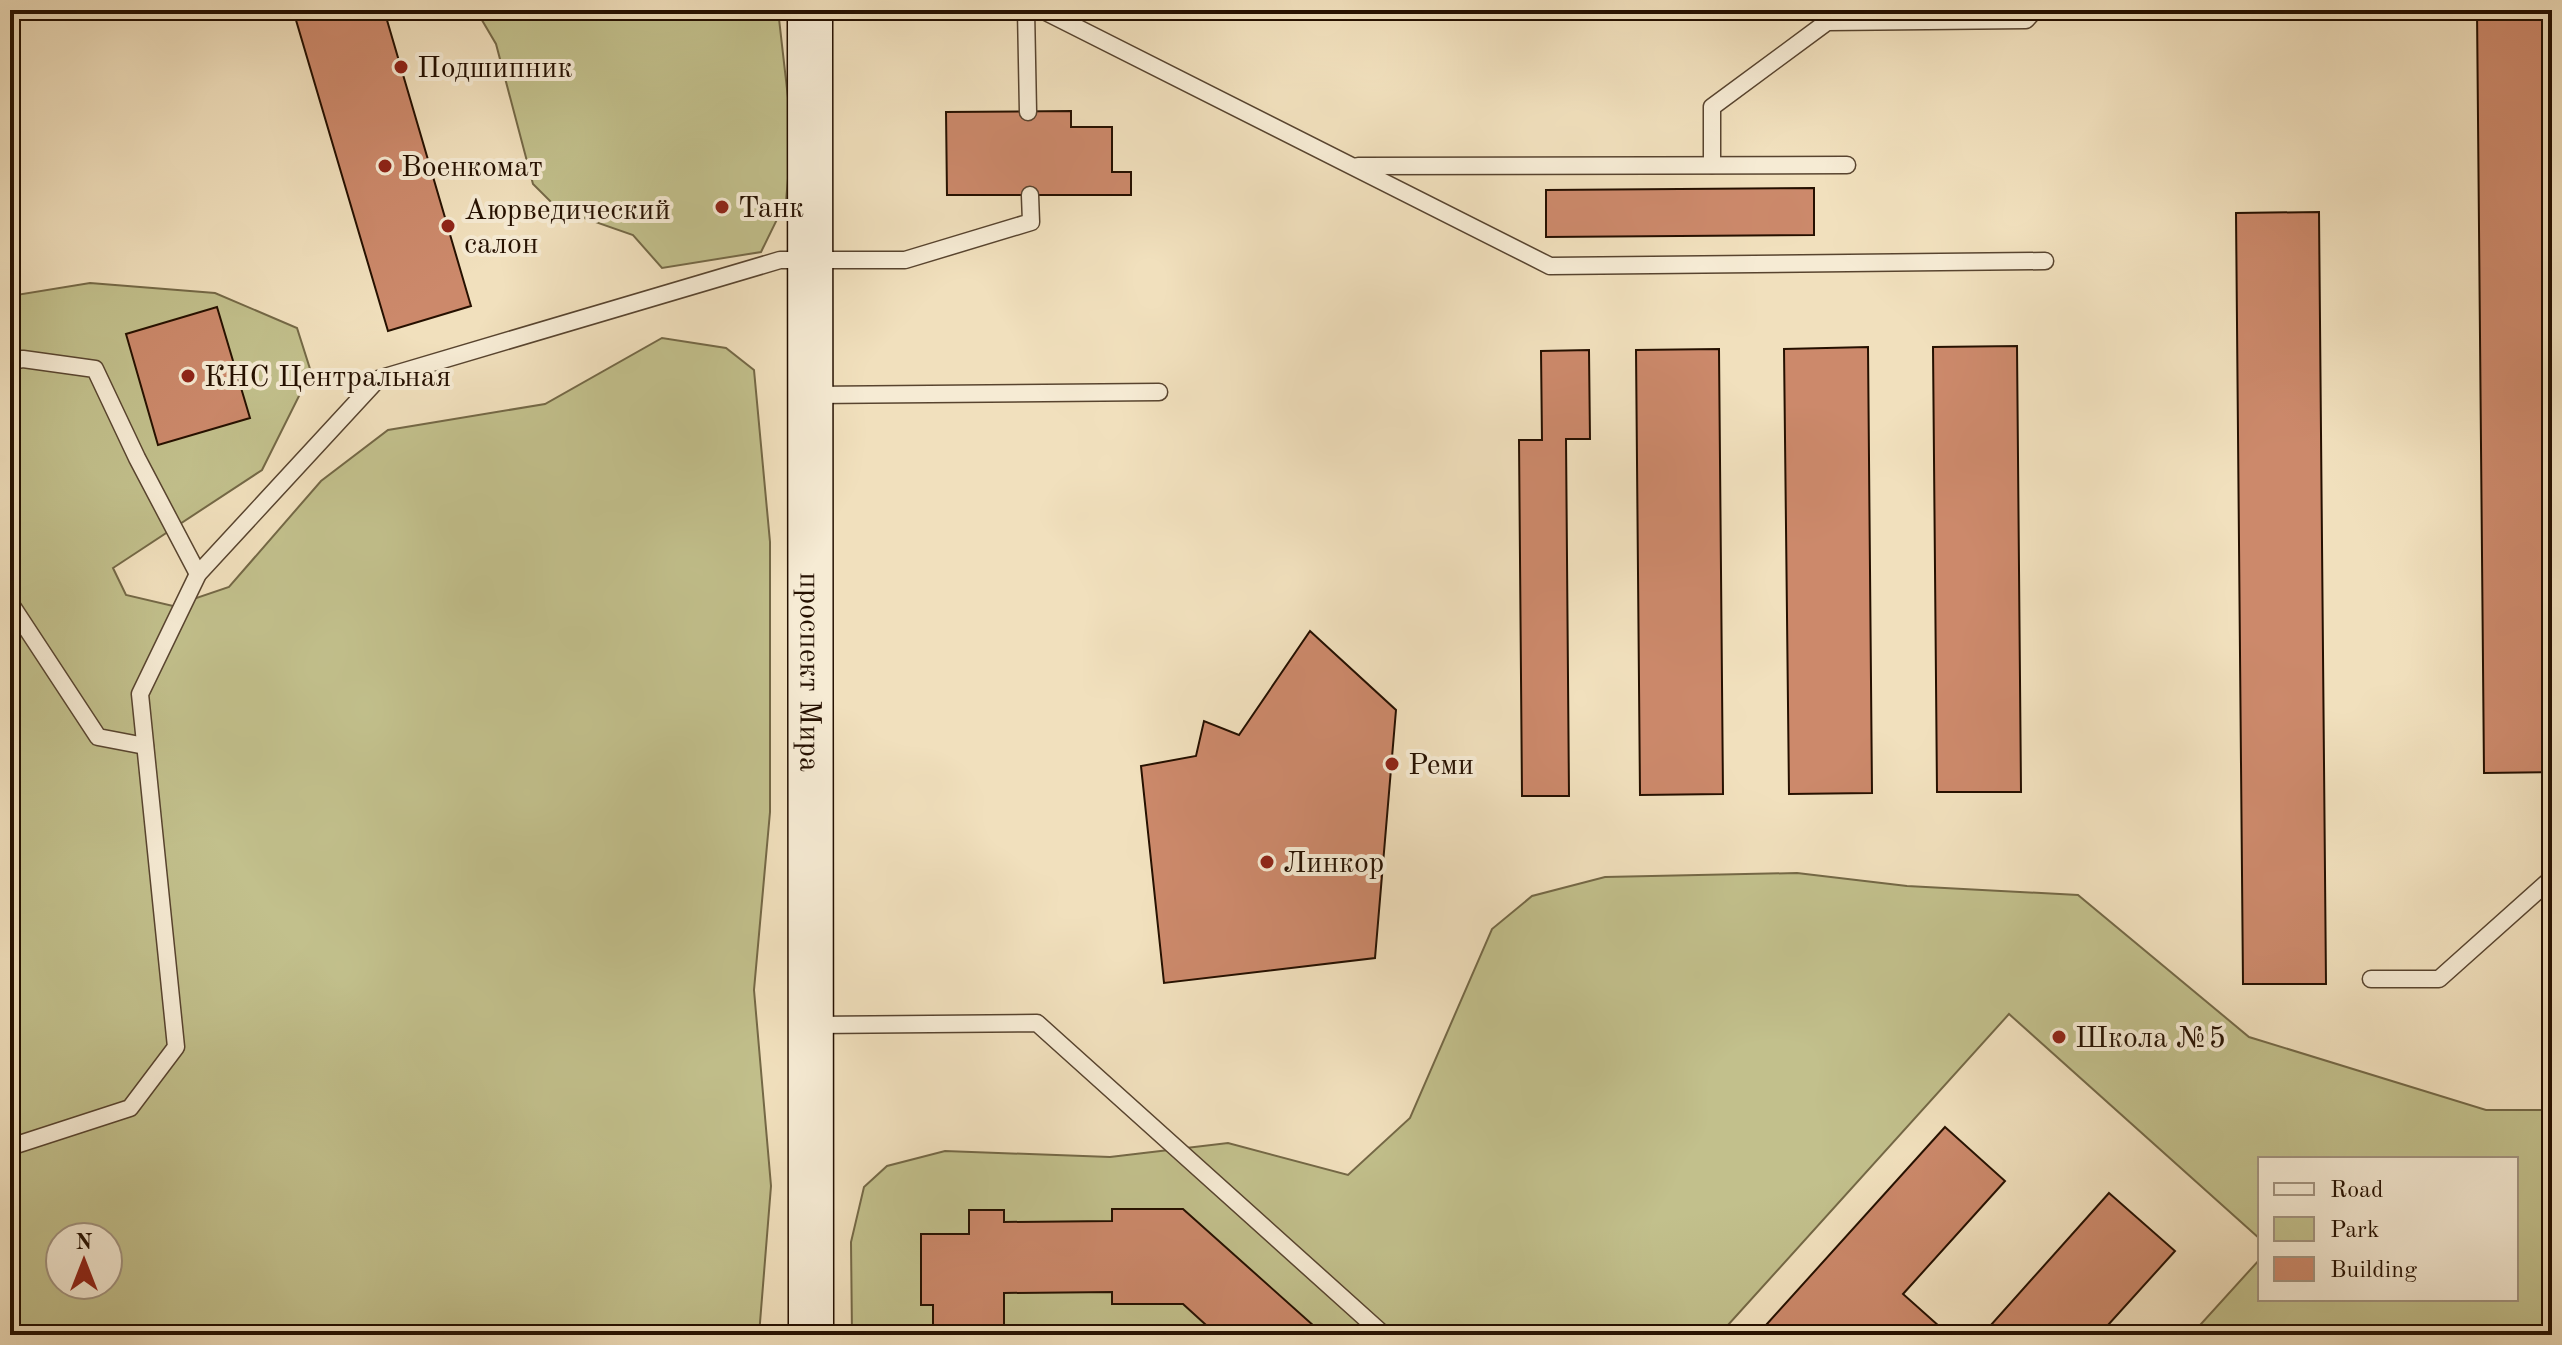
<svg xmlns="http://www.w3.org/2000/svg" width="2562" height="1345" font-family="'Old Standard TT',serif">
  <rect width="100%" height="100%" fill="#f1e0bd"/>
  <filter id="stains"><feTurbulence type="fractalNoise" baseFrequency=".0025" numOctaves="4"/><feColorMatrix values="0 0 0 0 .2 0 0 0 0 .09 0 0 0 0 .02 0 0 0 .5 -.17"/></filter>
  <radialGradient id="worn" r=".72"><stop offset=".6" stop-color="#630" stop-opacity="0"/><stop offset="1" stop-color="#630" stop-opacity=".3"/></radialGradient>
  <g fill="#c2c08c" stroke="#746846" stroke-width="2" fill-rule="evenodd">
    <polygon points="476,10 778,10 792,133 786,201 761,252 662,268 633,235 558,209 533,184 496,44"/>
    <path d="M 90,283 L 215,293 L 297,328 L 311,372 L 262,470 L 113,568 L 126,595 L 173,606 L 229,587 L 321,481 L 388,430 L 545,404 L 662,338 L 726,348 L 754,370 L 770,542 L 770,812 L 754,990 L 771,1186 L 759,1335 L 10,1335 L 10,296 ZM 60,1237 L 108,1237 L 108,1285 L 60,1285 Z"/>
    <polygon points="1797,873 1907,886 2078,895 2249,1037 2486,1110 2552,1110 2552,1335 2191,1335 2260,1259 2260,1299 2516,1299 2516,1159 2260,1159 2260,1239 2009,1014 1719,1335 852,1335 851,1242 864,1187 887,1166 945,1151 1110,1157 1228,1143 1348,1175 1410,1118 1492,929 1532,896 1605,877"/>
  </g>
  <g fill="#cc896b" stroke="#251000" stroke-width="2">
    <polygon points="293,10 384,10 471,306 388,331"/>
    <polygon points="2477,10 2552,10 2552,772 2484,773"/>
    <polygon points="1071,111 1071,127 1112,127 1112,172 1131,172 1131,195 947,195 946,112"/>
    <polygon points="1814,188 1814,235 1546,237 1546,190"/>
    <polygon points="2319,212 2326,984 2243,984 2236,213"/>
    <polygon points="217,307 250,418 158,445 126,334"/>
    <polygon points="2017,346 2021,792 1937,792 1933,347"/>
    <polygon points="1868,347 1872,793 1789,794 1784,349"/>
    <polygon points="1719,349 1723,794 1640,795 1636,350"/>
    <polygon points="1589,350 1590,439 1566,439 1569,796 1522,796 1519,440 1542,440 1541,351"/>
    <polygon points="1310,631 1396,710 1375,958 1164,983 1141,766 1196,756 1204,721 1239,735"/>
    <polygon points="1945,1127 2005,1181 1903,1294 1949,1335 1757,1335"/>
    <polygon points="2109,1193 2175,1251 2099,1335 1982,1335"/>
    <polygon points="1112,1209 1183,1209 1324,1335 1217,1335 1183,1304 1112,1304 1112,1292 1004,1293 1004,1335 933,1335 933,1305 921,1305 921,1234 969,1234 969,1210 1004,1210 1004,1222 1112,1221"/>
  </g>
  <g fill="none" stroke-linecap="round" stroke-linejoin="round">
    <g stroke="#58442f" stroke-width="19">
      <g id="lane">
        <polyline points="1026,10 1028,112"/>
        <polyline points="1042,10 1550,266 2045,261"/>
        <polyline points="1712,165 1712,107 1827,22 2026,20 2035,10"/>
        <polyline points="1358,166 1847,165"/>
        <polyline points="10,361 23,359 95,369 137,458 198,574"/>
        <polyline points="812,395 1159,392"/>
        <polyline points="10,603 98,737 145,746"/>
        <polyline points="2371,979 2439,979 2552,878"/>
        <polyline points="814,1025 1037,1023 1384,1335"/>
        <polyline points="10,1147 130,1108 176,1047 140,694 198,574 378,379 780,260 905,260 1031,222 1030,195"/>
      </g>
    </g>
    <g stroke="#251000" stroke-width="47">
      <g id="secondary">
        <path id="s1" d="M 810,10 L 811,1335"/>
      </g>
    </g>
    <use href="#lane" stroke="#f6ebd4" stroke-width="16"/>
    <use href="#secondary" stroke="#f6ebd4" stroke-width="44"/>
  </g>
  <g fill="#8f2418" stroke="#f6ebd4" stroke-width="3">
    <circle cx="401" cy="67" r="8"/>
    <circle cx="385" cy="166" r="8"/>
    <circle cx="722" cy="207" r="8"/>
    <circle cx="448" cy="226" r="8"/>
    <circle cx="188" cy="376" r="8"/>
    <circle cx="1392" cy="764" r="8"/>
    <circle cx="1267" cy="862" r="8"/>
    <circle cx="2059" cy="1037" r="8"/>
  </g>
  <g text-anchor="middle" stroke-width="8" stroke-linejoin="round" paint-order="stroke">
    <g font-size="30" fill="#251000" stroke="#f6ebd4" text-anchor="start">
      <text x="417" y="77">Подшипник</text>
      <text x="401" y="176">Военкомат</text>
      <text x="738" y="217">Танк</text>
      <text x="464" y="219">Аюрведический<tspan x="464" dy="34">салон</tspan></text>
      <text x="204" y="386">КНС Центральная</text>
      <text x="1408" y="774">Реми</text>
      <text x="1283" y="872">Линкор</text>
      <text x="2075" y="1047">Школа №5</text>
    </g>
    <g font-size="30" fill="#251000" stroke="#f6ebd4">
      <text dy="10" stroke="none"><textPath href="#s1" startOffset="662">проспект Мира</textPath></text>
    </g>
  </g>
  <rect width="2562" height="1345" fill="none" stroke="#f1e0bd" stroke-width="40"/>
  <rect x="12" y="12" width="2538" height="1321" fill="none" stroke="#251000" stroke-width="4"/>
  <rect x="20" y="20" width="2522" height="1305" fill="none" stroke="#251000" stroke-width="2"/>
  <rect x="2258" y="1157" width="260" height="144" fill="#f6ebd4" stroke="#a2937f" stroke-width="2"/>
  <rect x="2274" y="1183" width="40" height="12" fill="#f6ebd4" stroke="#a2937f" stroke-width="2"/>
  <text x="2330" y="1197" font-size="24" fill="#251000">Road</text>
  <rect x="2274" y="1217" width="40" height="24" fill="#c2c08c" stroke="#a2937f" stroke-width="2"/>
  <text x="2330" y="1237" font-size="24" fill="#251000">Park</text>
  <rect x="2274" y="1257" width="40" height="24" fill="#cc896b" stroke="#a2937f" stroke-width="2"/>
  <text x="2330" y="1277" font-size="24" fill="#251000">Building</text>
  <g transform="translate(84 1261)"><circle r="38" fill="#f6ebd4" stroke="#a2937f" stroke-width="2"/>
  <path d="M0-6L14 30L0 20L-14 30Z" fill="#8f2418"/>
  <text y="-12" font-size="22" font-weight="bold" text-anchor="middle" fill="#251000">N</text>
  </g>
  <rect width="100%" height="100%" filter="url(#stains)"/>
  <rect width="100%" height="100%" fill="url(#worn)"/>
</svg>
